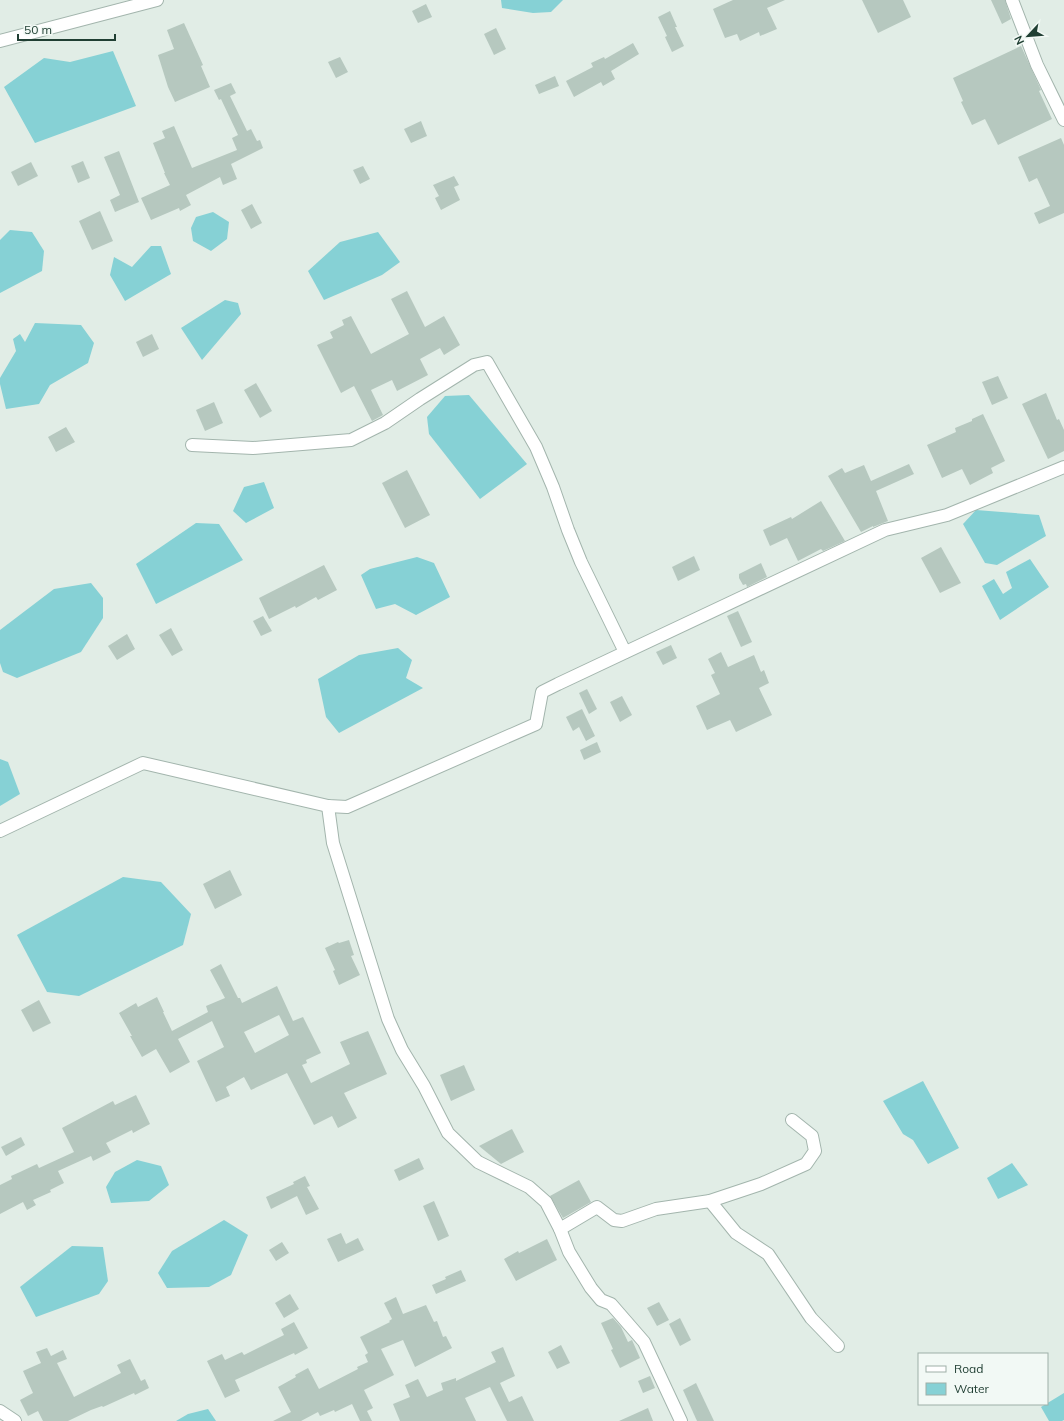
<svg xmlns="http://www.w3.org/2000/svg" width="1064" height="1421" font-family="Mulish,sans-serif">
  <rect width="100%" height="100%" fill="#e1ede6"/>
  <g fill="#86d1d5">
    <polygon points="501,0 563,0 551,12 533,13 502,8"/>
    <polygon points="113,51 136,106 35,143 4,87 44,58 70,62"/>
    <polygon points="213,212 229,222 227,239 211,251 193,241 191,228 196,217"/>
    <polygon points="10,230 32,232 44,251 42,271 0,293 0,240"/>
    <polygon points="378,232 400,262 382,275 324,300 308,271 340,242"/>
    <polygon points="151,246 161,246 171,274 125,301 110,275 114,257 132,267"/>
    <polygon points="225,300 238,303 241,314 202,360 181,328"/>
    <polygon points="35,323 81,325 94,343 88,363 50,385 39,404 6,409 0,384 0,378 16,351 13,339 20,334 25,342"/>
    <polygon points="469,395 527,464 480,499 429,434 427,417 445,396"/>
    <polygon points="264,482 274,508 246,523 233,511 244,487"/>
    <polygon points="976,510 1039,515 1046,536 997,565 985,563 963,524"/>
    <polygon points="196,523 219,524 243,560 156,604 136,564"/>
    <polygon points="417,557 434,563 450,597 416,615 395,604 376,609 361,575 370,569"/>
    <polygon points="1030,559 1049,587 1000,620 982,586 994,579 1003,594 1012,588 1006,572"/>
    <polygon points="91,583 103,598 103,618 81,652 17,678 3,672 0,663 0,630 54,589"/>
    <polygon points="398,648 412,660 406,678 423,688 339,733 326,717 318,679 359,655"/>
    <polygon points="0,759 8,762 20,794 0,806"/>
    <polygon points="123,877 161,882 191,914 183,945 79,996 47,992 17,935"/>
    <polygon points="923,1081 959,1148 928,1164 913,1140 903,1134 883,1101"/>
    <polygon points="137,1160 161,1166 169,1185 149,1201 111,1203 106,1187 115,1172"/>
    <polygon points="1012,1163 1028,1185 998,1199 987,1178"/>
    <polygon points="224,1220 248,1235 231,1275 209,1287 167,1288 158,1273 172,1251"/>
    <polygon points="72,1246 103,1247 108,1281 99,1294 36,1317 20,1287"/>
    <polygon points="1064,1393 1064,1420 1062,1421 1049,1421 1041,1407"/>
    <polygon points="208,1409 216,1421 176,1421 188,1414"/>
  </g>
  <g fill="#b6c8bf" fill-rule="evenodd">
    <polygon points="733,0 785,0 767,8 777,29 760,36 759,32 740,41 737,34 725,38 713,9"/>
    <polygon points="862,0 903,0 911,17 878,33"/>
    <polygon points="991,0 1005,0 1011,19 1002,24"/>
    <polygon points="426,4 432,17 418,23 412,11"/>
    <polygon points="670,11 677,27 675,27 684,46 672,52 665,37 667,36 658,17"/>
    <polygon points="184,23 203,65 201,66 210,87 175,102 168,87 158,55 174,49 167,30"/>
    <polygon points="496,28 506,49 494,55 484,34"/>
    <polygon points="633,43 639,54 611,71 615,79 603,86 601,82 574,97 566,81 593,67 591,63 604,57 605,59"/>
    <polygon points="1021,46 1041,90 1039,91 1052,119 998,145 985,119 972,125 961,102 963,101 953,78"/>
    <polygon points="340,57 348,72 336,78 328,62"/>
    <polygon points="555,76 559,86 539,94 535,85"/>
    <polygon points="231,83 236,93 230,96 247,131 251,129 257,141 260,140 263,148 231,164 237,179 223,185 220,177 186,195 191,205 180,211 179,208 151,220 141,198 170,185 164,173 165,173 153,143 165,138 162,131 174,126 192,168 237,150 232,138 238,135 221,99 219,100 214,90"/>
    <polygon points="421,121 427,136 411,143 404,129"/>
    <polygon points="1061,138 1064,145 1064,213 1039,224 1034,213 1050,206 1037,178 1029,182 1018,157"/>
    <polygon points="119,151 139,202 115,212 110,200 120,195 104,157"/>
    <polygon points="83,161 90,178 78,183 71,166"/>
    <polygon points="31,162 38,176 18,186 11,172"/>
    <polygon points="363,166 370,179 360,184 353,170"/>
    <polygon points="454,176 459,185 454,187 460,200 441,210 435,198 439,196 433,185"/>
    <polygon points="252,204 262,223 251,229 241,210"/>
    <polygon points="100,211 113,241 92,250 79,221"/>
    <polygon points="407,291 425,327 444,316 460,345 444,355 440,348 420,359 428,375 397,391 392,380 371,390 383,415 372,421 354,386 341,393 317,345 333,338 330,332 344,325 342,320 351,316 371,354 409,334 391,299"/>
    <polygon points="152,334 159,349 143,357 136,342"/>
    <polygon points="998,376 1008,398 992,405 982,382"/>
    <polygon points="256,383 272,411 260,418 244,390"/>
    <polygon points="1046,393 1057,420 1059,419 1064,430 1064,451 1048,459 1022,404"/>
    <polygon points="214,402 223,423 205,431 196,410"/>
    <polygon points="983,414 1005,461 991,468 993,473 970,485 962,469 942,478 927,445 956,432 955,428 972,421 972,419"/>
    <polygon points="66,427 75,442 56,452 48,437"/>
    <polygon points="909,464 914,474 876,491 888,521 873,527 873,526 861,532 828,476 842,468 845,473 864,465 871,481"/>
    <polygon points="407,470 430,515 405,528 382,483"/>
    <polygon points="821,501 845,541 823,551 821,549 798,561 787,538 770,546 763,530 791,517 792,519"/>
    <polygon points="941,547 961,583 940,593 921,558"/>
    <polygon points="694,556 700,570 678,581 672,567"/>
    <polygon points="761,563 767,577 747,587 746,584 743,585 739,578 739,574"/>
    <polygon points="324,565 337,590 318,600 316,597 296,608 295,606 269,619 259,598"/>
    <polygon points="738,611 752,642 741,647 727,616"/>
    <polygon points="263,616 272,631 261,636 253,621"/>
    <polygon points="171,628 183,650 172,656 159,635"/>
    <polygon points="127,634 135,649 117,660 108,646"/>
    <polygon points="671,645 677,658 663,665 656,652"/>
    <polygon points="721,652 728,667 754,655 761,672 764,670 769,683 759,688 772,715 736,732 730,720 707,730 696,706 720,694 711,675 715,673 708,659"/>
    <polygon points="587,689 597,709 589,714 579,693"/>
    <polygon points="622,696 632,715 620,722 610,702"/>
    <polygon points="582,709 595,736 586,741 579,727 573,731 566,717"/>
    <polygon points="597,742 601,752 584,760 580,750"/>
    <polygon points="230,870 242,895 215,909 203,884"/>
    <polygon points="349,940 354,955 351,956 360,975 339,985 333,971 335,970 325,948 338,942 339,943"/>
    <path d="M 221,964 L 238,998 L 240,998 L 242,1003 L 277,986 L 293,1021 L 303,1017 L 321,1053 L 306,1060 L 307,1063 L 302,1065 L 311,1083 L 350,1064 L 340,1042 L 368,1031 L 387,1074 L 344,1093 L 357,1118 L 338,1128 L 332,1116 L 314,1125 L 287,1073 L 251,1090 L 244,1077 L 226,1087 L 230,1096 L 216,1102 L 197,1061 L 224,1047 L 212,1021 L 178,1039 L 190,1062 L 170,1073 L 156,1049 L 142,1057 L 130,1036 L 132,1036 L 119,1013 L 136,1003 L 138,1007 L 157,997 L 164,1012 L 163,1012 L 172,1031 L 208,1012 L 206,1006 L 225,998 L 210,970 ZM 279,1015 L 289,1035 L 255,1053 L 244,1032 Z"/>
    <polygon points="39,1000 51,1023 33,1032 21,1010"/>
    <polygon points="464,1065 475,1090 451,1101 440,1075"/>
    <polygon points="136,1095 150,1124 133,1133 132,1130 106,1143 111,1152 93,1161 91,1156 58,1171 64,1183 50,1190 51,1192 33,1200 36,1205 27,1210 23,1202 0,1214 0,1185 12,1179 11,1176 20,1172 37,1164 39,1168 74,1152 62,1128 113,1101 115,1105"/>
    <polygon points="512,1129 524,1152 501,1164 479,1146"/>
    <polygon points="21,1137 25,1145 6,1156 1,1147"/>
    <polygon points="419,1158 424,1169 399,1181 394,1170"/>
    <polygon points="305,1176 310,1186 307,1187 319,1209 306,1215 297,1196 271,1209 266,1197 294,1184 293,1182"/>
    <polygon points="579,1180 591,1202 563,1218 550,1196"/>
    <polygon points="434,1201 449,1236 438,1241 423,1206"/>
    <polygon points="341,1233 346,1244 358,1238 364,1250 338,1262 327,1239"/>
    <polygon points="547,1239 557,1260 516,1281 504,1259 518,1251 519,1253"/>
    <polygon points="282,1242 289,1253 276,1261 269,1250"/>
    <polygon points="461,1270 466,1281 436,1294 432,1285 446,1279 445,1277"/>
    <polygon points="290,1294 299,1309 284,1318 275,1303"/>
    <polygon points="396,1297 403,1314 426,1305 434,1322 437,1321 443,1337 446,1336 452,1348 415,1367 403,1340 381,1349 394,1375 364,1390 373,1408 367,1411 372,1421 360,1421 352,1404 335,1412 334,1410 320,1416 318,1412 301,1421 273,1421 291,1412 278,1387 296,1377 295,1375 308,1368 319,1389 358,1369 357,1367 368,1362 365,1355 368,1353 360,1337 390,1322 389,1321 392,1319 384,1303"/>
    <polygon points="659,1302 669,1320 657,1326 647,1308"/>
    <polygon points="613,1318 621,1327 628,1342 632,1340 640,1358 620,1368 611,1350 613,1349 601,1323"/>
    <polygon points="680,1318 691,1340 680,1346 669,1324"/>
    <polygon points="294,1322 308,1348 295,1355 294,1353 235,1380 240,1391 225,1398 207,1361 222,1354 225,1360 242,1352 244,1355 284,1335 281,1329"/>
    <polygon points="561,1345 570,1363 557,1369 548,1352"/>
    <polygon points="503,1347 515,1376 500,1383 509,1402 522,1396 534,1421 507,1421 490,1387 465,1398 476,1421 400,1421 393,1404 410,1397 405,1385 418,1379 427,1397 443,1390 441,1383 456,1378 456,1381 496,1362 491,1352"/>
    <polygon points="47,1348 51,1356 63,1350 67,1359 57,1363 74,1397 121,1373 117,1365 130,1359 141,1381 145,1379 149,1388 135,1395 134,1393 103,1407 102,1406 91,1410 68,1421 43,1421 38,1411 28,1416 20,1400 33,1393 23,1371 41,1363 36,1352"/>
    <polygon points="650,1376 655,1388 643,1393 638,1381"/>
    <polygon points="696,1383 714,1421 697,1421 683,1390"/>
    <polygon points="648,1408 653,1421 619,1421"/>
  </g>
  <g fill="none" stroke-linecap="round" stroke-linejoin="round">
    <g stroke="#a3b5ad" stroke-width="14">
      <g id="minor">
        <polyline points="1012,0 1037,65 1064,120"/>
        <polyline points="0,41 157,0"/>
        <polyline points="192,445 253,448 351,440 385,423 420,399 474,365 487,362 536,447 553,487 568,530 581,562 625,652"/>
        <polyline points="328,806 333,843 388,1019 402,1050 424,1086 448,1133 478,1162 529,1187 546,1202 560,1229 569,1252 591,1288 601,1300 611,1304 644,1342 681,1421"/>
        <polyline points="0,831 143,763 328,806 347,807 536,724 542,692 558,684 885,530 947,515 1064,467"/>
        <polyline points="710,1201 736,1233 768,1254 811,1318 838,1346"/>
        <polyline points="560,1229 597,1207 614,1220 622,1221 656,1209 710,1201 761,1184 806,1164 815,1151 812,1136 792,1120"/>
        <polyline points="0,1411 15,1421"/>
      </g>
    </g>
    <use href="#minor" stroke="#fff" stroke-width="12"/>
  </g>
  <rect x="918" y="1353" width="130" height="52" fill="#f2f9f5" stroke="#9eafa7"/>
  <rect x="926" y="1366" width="20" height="6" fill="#ffffff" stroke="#9eafa7"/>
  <text x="954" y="1373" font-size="12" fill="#203f33">Road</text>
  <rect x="926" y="1383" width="20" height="12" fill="#86d1d5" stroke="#9eafa7"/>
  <text x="954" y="1393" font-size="12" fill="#203f33">Water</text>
  <g transform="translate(1028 36) rotate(244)" stroke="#f2f9f5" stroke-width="3" paint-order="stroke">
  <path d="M0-3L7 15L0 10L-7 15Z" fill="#203f33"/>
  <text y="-6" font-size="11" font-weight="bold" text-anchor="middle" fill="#203f33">N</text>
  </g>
  <path d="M18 34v6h97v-6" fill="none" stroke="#203f33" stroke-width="2"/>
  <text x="24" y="34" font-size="12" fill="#203f33" stroke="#f2f9f5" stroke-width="3" paint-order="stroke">50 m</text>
</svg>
